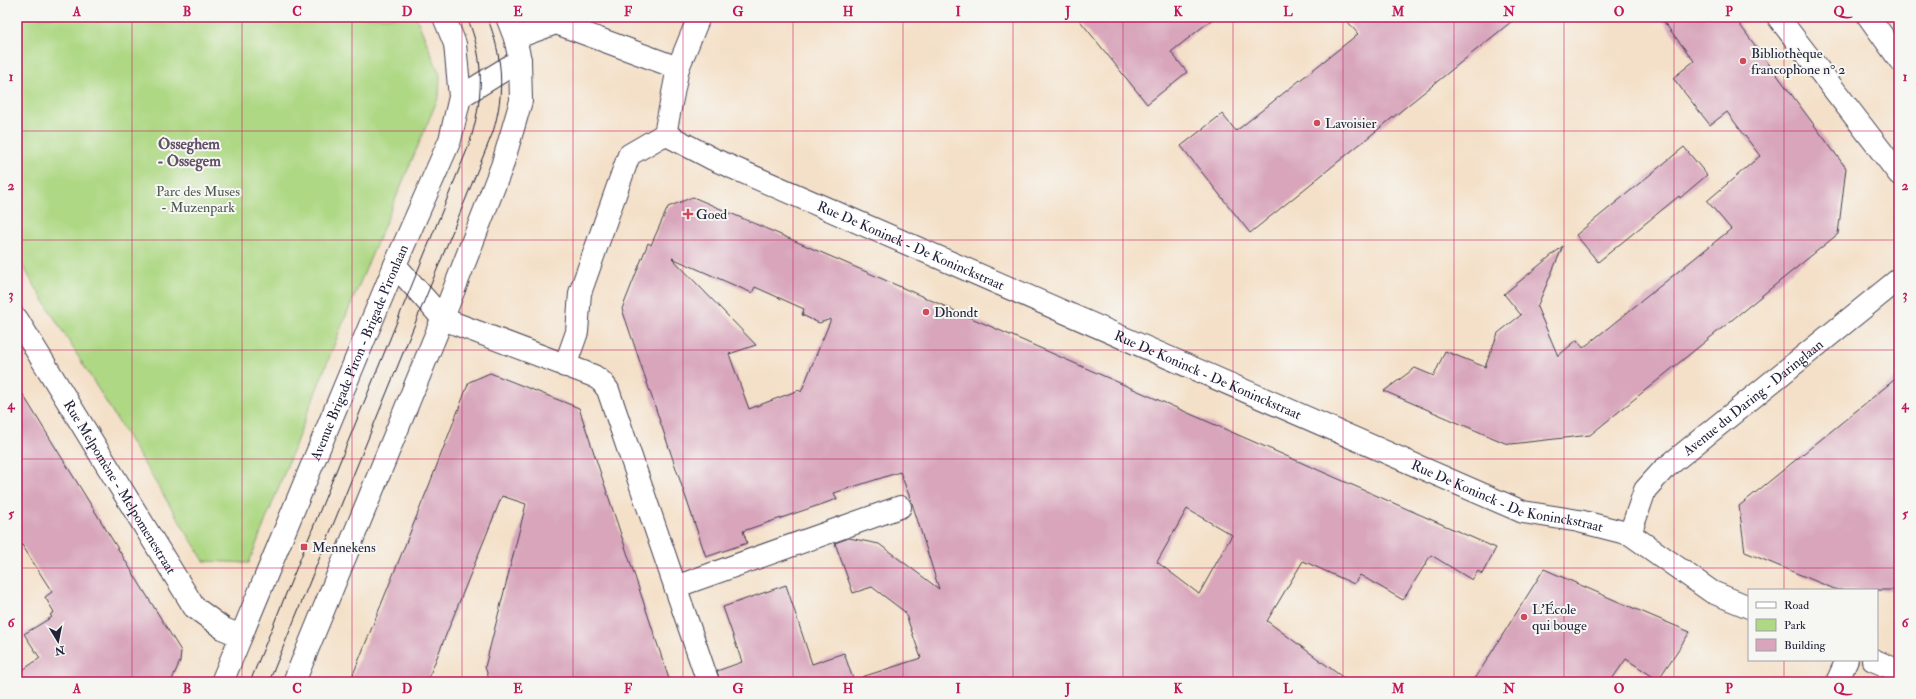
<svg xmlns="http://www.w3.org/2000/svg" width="1916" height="699" font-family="'IM FELL Double Pica',serif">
  <rect width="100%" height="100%" fill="#f6f6f2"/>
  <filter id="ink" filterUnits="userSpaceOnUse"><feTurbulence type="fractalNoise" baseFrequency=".025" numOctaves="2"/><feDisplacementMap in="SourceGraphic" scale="8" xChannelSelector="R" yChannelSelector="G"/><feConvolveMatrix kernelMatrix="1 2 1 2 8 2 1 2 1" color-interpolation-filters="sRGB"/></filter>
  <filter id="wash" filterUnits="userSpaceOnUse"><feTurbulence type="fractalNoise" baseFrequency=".012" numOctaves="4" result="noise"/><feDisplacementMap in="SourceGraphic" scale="16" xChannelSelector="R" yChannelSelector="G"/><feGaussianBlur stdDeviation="0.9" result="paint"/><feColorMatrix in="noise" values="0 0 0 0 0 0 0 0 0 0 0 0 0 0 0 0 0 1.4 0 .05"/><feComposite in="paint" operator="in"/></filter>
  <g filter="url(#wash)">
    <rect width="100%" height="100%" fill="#f4e0c8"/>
    <polygon fill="#aed884" stroke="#687d60" points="17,17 416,17 440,75 439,96 340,330 249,563 204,561 17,257"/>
    <g id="blocks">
      <g fill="#d8a5bb" fill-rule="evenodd">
        <polygon points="1077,17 1215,17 1171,52 1187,72 1147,104"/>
        <polygon points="1344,17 1517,17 1250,233 1181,146 1222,114 1236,131 1358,34"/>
        <polygon points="1660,17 1734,17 1846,168 1838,234 1590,435 1511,444 1505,443 1384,391 1415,368 1434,376 1445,351 1485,367 1498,333 1521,315 1504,294 1563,246 1537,307 1558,356 1577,340 1583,348 1731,229 1707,201 1760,156 1727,112 1710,125 1673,78 1694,61"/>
        <polygon points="1684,147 1707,175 1680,198 1679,196 1598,262 1576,235"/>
        <path d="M 693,197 L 862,270 L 1496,548 L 1482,574 L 1478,571 L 1472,580 L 1431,555 L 1403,600 L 1360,575 L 1354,584 L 1303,561 L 1267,621 L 1349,682 L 863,682 L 862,677 L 921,658 L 905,612 L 872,587 L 853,593 L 835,543 L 849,538 L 879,544 L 939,589 L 912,503 L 900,472 L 834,493 L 837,499 L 743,531 L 747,543 L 706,557 L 622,309 L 648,243 L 651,245 L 668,207 ZM 672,258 L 752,293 L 755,287 L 804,309 L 802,315 L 819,323 L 831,319 L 801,392 L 799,390 L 749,409 L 729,354 L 756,345 ZM 1187,509 L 1232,535 L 1199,594 L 1157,562 Z"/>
        <polygon points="490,373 579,408 670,682 490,682 485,667 526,504 502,496 427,682 350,682 430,483 469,382"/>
        <polygon points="1899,376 1899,590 1837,590 1745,552 1739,506"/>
        <polygon points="17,385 181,651 180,661 171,682 17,682 17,674 40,658 24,634 52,617 50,615 54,612 45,597 52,592 17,537"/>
        <polygon points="1544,569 1619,602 1690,632 1658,680 1626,659 1610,682 1473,682"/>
        <polygon points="786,585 812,664 844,653 854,682 720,682 717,671 742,662 723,607"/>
      </g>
    </g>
  </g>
  <g filter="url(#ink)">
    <use href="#blocks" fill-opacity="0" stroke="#423e50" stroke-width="1"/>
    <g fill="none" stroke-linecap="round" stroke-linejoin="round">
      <g stroke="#423e50" stroke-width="24">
        <g id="minor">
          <polyline points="1778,17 1899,174"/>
          <polyline points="1869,17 1899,59"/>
          <polyline points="515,38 556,23 678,68"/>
          <polyline points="460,97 520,60"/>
          <path id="s1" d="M 665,134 L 713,159 L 1523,512 L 1579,521 L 1630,534 L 1712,592 L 1749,607"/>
          <polyline points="395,265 443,319 594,376 602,382 608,390 708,682"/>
          <path id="s2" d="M 17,319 L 194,607 L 224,629 L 241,636"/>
          <polyline points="565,366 577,332 580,293 629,155 665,134 678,68 699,17"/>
          <path id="s3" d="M 1630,534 L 1645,490 L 1663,470 L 1899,279"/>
          <polyline points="675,587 900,507"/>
          <polyline points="1873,660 1899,671"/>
          <path id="s4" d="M 222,682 L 395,265 L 450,140 L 460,97 L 455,44 L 444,17"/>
          <polyline points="294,682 446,310 502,166 521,101 520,60 515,38 507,17"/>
          <polyline points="1837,682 1847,660"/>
        </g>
      </g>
      <use href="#minor" stroke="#fff" stroke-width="22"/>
      <g stroke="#22223b" stroke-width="1">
        <path d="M 250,682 L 469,145 C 483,99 486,62 467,17"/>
        <path d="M 269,682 L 493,132 C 505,92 503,56 487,17"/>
      </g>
    </g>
  </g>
  <path fill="none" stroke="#c2185b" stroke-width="1" stroke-opacity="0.55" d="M 132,17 L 132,682M 242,17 L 242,682M 352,17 L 352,682M 462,17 L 462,682M 573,17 L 573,682M 683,17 L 683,682M 793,17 L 793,682M 903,17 L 903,682M 1013,17 L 1013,682M 1123,17 L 1123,682M 1233,17 L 1233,682M 1343,17 L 1343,682M 1454,17 L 1454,682M 1564,17 L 1564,682M 1674,17 L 1674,682M 1784,17 L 1784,590M 17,131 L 1899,131M 17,240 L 1899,240M 17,350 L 1899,350M 17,459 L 1899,459M 17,568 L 1899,568M 1784,660 L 1784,682"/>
  <g fill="#d1495b" stroke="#f6f6f2" stroke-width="1.5">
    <circle cx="1743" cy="61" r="4"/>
    <circle cx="1317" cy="123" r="4"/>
    <path d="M686 208h4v4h4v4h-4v4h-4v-4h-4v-4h4z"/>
    <circle cx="926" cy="312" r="4"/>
    <rect x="300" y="543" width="8" height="8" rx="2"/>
    <circle cx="1524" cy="617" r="4"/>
  </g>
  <g text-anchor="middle" stroke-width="4" stroke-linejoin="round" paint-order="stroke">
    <g font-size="14" fill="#22223b" stroke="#f6f6f2" text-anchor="start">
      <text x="1751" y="58">Bibliothèque<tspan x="1751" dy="16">francophone n° 2</tspan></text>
      <text x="1325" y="128">Lavoisier</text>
      <text x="696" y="219">Goed</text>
      <text x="934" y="317">Dhondt</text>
      <text x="312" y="552">Mennekens</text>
      <text x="1532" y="614">L'École<tspan x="1532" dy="16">qui bouge</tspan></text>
    </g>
    <g font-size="14" fill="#4c5951" stroke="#f6f6f2">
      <text x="198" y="196">Parc des Muses<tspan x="198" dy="16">- Muzenpark</tspan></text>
    </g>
    <g font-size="14" fill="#22223b" stroke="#f6f6f2">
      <text dy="5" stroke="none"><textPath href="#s1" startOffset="270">Rue De Koninck - De Koninckstraat</textPath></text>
      <text dy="5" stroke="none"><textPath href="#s4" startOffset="357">Avenue Brigade Piron - Brigade Pironlaan</textPath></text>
      <text dy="5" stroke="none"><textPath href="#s1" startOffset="594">Rue De Koninck - De Koninckstraat</textPath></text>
      <text dy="5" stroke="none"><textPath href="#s3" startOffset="189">Avenue du Daring - Daringlaan</textPath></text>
      <text dy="5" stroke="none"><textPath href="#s2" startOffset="197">Rue Melpomène - Melpomenestraat</textPath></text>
      <text dy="5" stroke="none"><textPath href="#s1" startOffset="918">Rue De Koninck - De Koninckstraat</textPath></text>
    </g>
    <g font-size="15" font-weight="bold" fill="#625068" stroke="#f6f6f2">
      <text x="189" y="149">Osseghem<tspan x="189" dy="17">- Ossegem</tspan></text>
    </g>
  </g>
  <rect width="1916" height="699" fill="none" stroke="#f6f6f2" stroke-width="44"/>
  <rect x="1748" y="589" width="130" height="72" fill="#f6f6f2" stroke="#a1a1a9"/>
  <rect x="1756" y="602" width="20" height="6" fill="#ffffff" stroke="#a1a1a9"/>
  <text x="1784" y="609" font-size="12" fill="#22223b">Road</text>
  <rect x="1756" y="619" width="20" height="12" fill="#aed884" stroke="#a1a1a9"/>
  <text x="1784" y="629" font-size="12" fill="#22223b">Park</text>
  <rect x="1756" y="639" width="20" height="12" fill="#d8a5bb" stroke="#a1a1a9"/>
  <text x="1784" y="649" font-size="12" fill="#22223b">Building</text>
  <g transform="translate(58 641) rotate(170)" stroke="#f6f6f2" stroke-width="3" paint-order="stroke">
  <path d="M0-3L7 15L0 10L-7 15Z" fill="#22223b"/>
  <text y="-6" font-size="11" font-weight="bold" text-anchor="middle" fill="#22223b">N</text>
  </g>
  <rect x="22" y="22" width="1872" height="655" fill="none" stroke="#c2185b" stroke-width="1.5"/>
  <g font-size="13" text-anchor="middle" font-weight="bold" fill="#c2185b">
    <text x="77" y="16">A</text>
    <text x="187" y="16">B</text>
    <text x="297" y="16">C</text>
    <text x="407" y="16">D</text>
    <text x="518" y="16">E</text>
    <text x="628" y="16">F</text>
    <text x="738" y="16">G</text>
    <text x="848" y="16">H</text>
    <text x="958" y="16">I</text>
    <text x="1068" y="16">J</text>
    <text x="1178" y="16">K</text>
    <text x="1288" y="16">L</text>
    <text x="1398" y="16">M</text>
    <text x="1509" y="16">N</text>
    <text x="1619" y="16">O</text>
    <text x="1729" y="16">P</text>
    <text x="1839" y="16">Q</text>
    <text x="11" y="81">1</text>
    <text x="1905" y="81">1</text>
    <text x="11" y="190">2</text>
    <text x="1905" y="190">2</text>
    <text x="11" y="299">3</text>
    <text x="1905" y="299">3</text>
    <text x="11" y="409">4</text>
    <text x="1905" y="409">4</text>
    <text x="11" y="518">5</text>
    <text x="1905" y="518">5</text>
    <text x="11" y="627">6</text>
    <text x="1905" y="627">6</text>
    <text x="77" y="693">A</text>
    <text x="187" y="693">B</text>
    <text x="297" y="693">C</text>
    <text x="407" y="693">D</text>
    <text x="518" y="693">E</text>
    <text x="628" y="693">F</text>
    <text x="738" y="693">G</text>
    <text x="848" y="693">H</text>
    <text x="958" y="693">I</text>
    <text x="1068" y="693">J</text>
    <text x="1178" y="693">K</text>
    <text x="1288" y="693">L</text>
    <text x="1398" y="693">M</text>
    <text x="1509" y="693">N</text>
    <text x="1619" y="693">O</text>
    <text x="1729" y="693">P</text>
    <text x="1839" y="693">Q</text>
  </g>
</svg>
